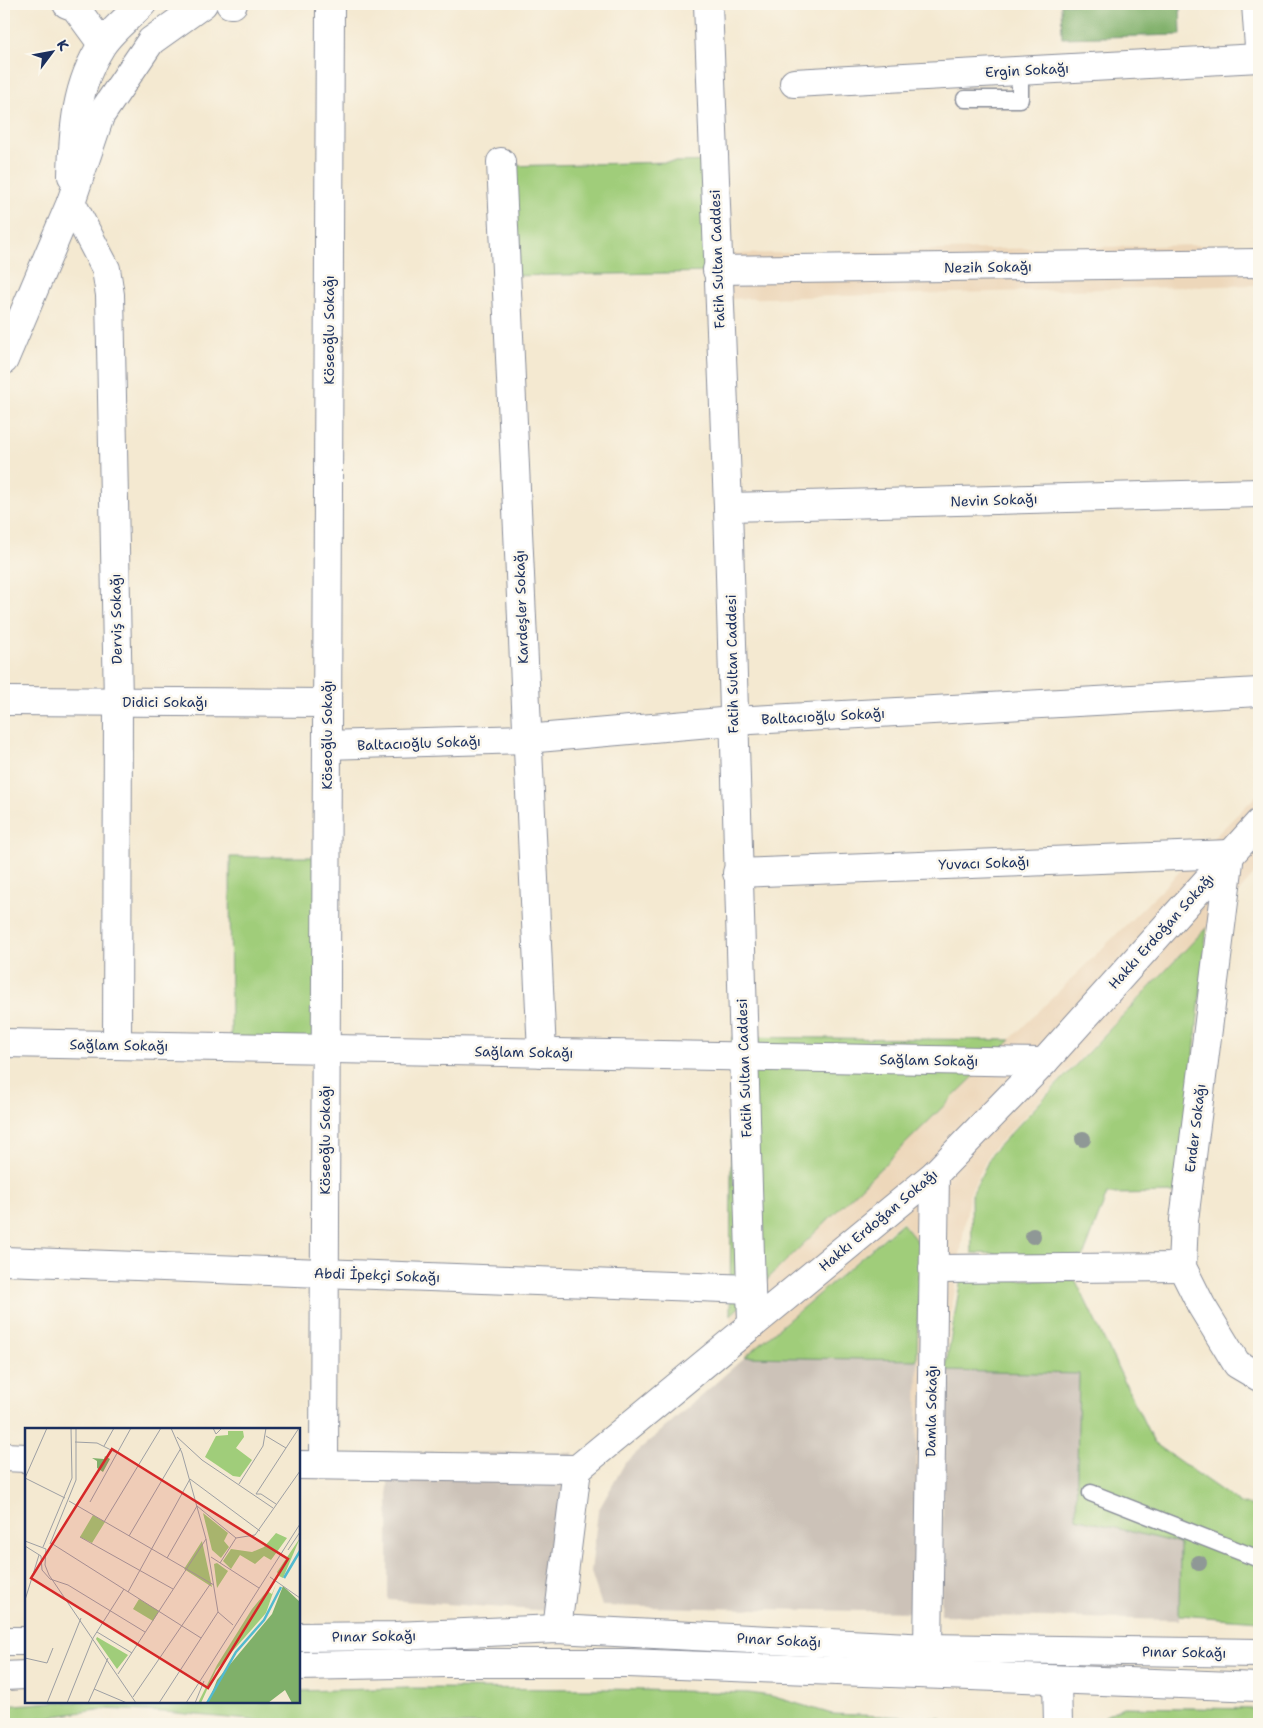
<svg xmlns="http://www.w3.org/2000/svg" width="1263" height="1728" font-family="'Shantell Sans',sans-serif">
  <rect width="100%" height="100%" fill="#fbf7ec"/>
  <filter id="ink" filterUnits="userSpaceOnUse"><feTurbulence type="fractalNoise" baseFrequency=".02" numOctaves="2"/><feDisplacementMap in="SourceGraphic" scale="10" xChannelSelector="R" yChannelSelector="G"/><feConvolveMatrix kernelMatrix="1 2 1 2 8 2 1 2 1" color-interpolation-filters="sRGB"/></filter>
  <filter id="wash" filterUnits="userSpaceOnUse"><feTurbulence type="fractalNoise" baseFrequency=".0096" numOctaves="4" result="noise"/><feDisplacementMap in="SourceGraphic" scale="20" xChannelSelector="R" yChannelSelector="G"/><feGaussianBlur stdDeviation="1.12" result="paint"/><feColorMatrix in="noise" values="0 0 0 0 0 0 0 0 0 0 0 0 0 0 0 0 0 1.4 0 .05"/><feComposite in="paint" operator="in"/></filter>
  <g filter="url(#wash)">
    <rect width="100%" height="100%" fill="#f4e9d1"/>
    <g fill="#edd7ba">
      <polygon points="1259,244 1259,285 730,299 730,254"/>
      <polygon points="1259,793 1259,869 1207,927 990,1152 969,1196 943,1369 929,1613 914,1613 919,1244 902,1221 745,1357 730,1317"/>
    </g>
    <g fill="#ccc2b8">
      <polygon points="745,1357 918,1360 914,1612 602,1606 591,1572 598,1511 625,1463"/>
      <polygon points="945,1371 1079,1374 1076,1517 1180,1544 1179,1620 941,1615"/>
      <polygon points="388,1452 573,1453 566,1612 388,1600"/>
    </g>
    <g fill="#a0cd7a" stroke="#5e7e6c">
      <polygon points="716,161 718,272 507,276 504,166"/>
      <polygon points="230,857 326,857 326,1049 231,1049"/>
      <polygon points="1207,927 1180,1193 1107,1194 1083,1257 972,1253 971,1197 992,1153"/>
      <polygon points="732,1037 1011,1040 730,1316"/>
      <polygon points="902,1223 919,1244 917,1360 745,1357"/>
      <polygon points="961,1278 1076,1281 1154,1443 1239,1503 1259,1507 1259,1621 1179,1615 1180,1544 1076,1518 1079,1374 945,1371"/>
      <polygon points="409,1688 608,1689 749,1693 771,1696 832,1714 941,1718 942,1724 292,1724 165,1712 105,1709 4,1723 4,1706 52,1702 299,1702 299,1691"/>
      <polygon points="1123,1707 1259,1709 1259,1724 1103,1724 1105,1716"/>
    </g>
    <polygon fill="#80b06a" stroke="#4e7064" points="1061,4 1180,4 1181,35 1062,38"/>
  </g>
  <g filter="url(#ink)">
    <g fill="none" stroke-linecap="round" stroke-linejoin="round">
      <g stroke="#888c98" stroke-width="19">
        <g id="service">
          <polyline points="965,99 1020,99 1020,71"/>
          <polyline points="1091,1493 1259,1559"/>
        </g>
      </g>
      <g stroke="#888c98" stroke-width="30">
        <g id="minor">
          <polyline points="67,4 75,7 102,44"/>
          <polyline points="708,4 728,507 752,1323"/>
          <polyline points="1256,4 1259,47"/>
          <polyline points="794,83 1259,58"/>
          <polyline points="501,162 542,1053"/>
          <polyline points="71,202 106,269 110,295 118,702 117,1045"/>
          <polyline points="717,270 1259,263"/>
          <polyline points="728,507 1259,493"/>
          <polyline points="4,701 327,703"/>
          <polyline points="327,745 526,739 733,721 1259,692"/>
          <polyline points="737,873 1230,854 1184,1220 1182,1267 1201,1305 1237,1364 1259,1377"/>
          <polyline points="4,1043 1044,1062"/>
          <polyline points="4,1261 751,1289"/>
          <polyline points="933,1269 1182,1267"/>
          <polyline points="4,1457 26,1458"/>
          <polyline points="299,1465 577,1469"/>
          <polyline points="324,1465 330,4"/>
          <polyline points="557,1629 577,1469 935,1174 1044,1062 1259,823"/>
          <polyline points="928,1648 935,1174"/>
          <polyline points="1057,1681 1058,1724"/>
        </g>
      </g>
      <g stroke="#888c98" stroke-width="30">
        <g id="tertiary">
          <polyline points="230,4 233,4"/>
          <path d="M 72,176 C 73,131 76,84 102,45 C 112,30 129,17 142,4"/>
          <polyline points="4,360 71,202 100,116 151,41 203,4"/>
        </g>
      </g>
      <g stroke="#888c98" stroke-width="30">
        <g id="secondary">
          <polyline points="299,1637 395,1636 557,1629 928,1648 1259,1653"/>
          <polyline points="4,1641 26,1641"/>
          <polyline points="299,1666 446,1663 628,1663 1259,1687"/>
          <polyline points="4,1676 26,1675"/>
        </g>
      </g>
      <use href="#service" stroke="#fff" stroke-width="16"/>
      <use href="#minor" stroke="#fff" stroke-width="28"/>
      <use href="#tertiary" stroke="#fff" stroke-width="28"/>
      <use href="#secondary" stroke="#fff" stroke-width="28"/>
    </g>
    <g fill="#8f9896">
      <circle cx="1083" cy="1139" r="8"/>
      <circle cx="1033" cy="1236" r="8"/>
      <circle cx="1199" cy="1563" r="8"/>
    </g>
  </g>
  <g text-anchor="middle" stroke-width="5" stroke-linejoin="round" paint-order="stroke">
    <g font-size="14" fill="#1b2f5e" stroke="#fbf7ec">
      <text transform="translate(1027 70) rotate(-3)" y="5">Ergin Sokağı</text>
      <text transform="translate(717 259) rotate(-92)" y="5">Fatih Sultan Caddesi</text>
      <text transform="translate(988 267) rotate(-1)" y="5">Nezih Sokağı</text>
      <text transform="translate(329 330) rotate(-90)" y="5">Köseoğlu Sokağı</text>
      <text transform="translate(994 500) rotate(-2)" y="5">Nevin Sokağı</text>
      <text transform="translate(521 607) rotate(-92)" y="5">Kardeşler Sokağı</text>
      <text transform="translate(116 619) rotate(-91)" y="5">Derviş Sokağı</text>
      <text transform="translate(732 664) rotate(-91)" y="5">Fatih Sultan Caddesi</text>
      <text x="165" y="707">Didici Sokağı</text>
      <text transform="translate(823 716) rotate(-3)" y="5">Baltacıoğlu Sokağı</text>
      <text transform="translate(327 735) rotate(-90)" y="5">Köseoğlu Sokağı</text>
      <text transform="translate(419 743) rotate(-2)" y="5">Baltacıoğlu Sokağı</text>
      <text transform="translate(984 863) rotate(-2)" y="5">Yuvacı Sokağı</text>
      <text transform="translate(1161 931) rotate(-48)" y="5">Hakkı Erdoğan Sokağı</text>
      <text transform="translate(119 1045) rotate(1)" y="5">Sağlam Sokağı</text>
      <text transform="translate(524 1052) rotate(1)" y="5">Sağlam Sokağı</text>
      <text transform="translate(929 1060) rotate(1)" y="5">Sağlam Sokağı</text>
      <text transform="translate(744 1068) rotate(-92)" y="5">Fatih Sultan Caddesi</text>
      <text transform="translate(1195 1128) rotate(-83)" y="5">Ender Sokağı</text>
      <text transform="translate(325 1140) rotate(-90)" y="5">Köseoğlu Sokağı</text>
      <text transform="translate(878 1220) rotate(-40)" y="5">Hakkı Erdoğan Sokağı</text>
      <text transform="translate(377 1275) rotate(2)" y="5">Abdi İpekçi Sokağı</text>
      <text transform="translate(931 1411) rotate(-89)" y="5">Damla Sokağı</text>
      <text transform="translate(374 1636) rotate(-1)" y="5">Pınar Sokağı</text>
      <text transform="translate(779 1640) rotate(3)" y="5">Pınar Sokağı</text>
      <text transform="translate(1184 1652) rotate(1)" y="5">Pınar Sokağı</text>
    </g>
  </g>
  <g transform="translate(25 1428)">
    <rect width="275" height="275" fill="#f4e9d1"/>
    <path d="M 203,3 L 218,3 L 219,9 L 211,20 L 227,32 L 215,49 L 208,48 L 180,29 L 191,8 L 203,7 ZM 178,85 L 203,105 L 199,113 L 204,119 L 196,130 L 187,122 ZM 68,87 L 80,94 L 67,115 L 55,109 ZM 251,105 L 262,110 L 246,132 L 239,128 L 230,136 L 215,127 L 206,141 L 198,133 L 206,121 L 227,124 L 239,119 ZM 275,110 L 258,150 L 254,148 L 252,144 ZM 177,113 L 187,159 L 159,141 ZM 192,135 L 203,143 L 192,160 L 189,136 ZM 251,156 L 241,185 L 191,242 L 176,275 L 173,275 L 192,237 L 227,181 L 242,163 L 247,166 ZM 114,171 L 134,183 L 128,193 L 108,181 ZM 72,209 L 103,227 L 92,241 L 71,211 Z" fill="#a0cd7a"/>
    <path d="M 80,28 L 85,31 L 78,44 L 72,40 L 72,33 L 67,30 L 79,31 ZM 258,158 L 275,174 L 275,275 L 267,275 L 260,262 L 243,275 L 183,275 L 192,252 L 247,186 Z" fill="#80b06a"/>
    <path fill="none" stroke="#52bacf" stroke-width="2.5" d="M 259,150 L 275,123M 182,275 L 211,224 L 239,192 L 256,159"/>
    <path fill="none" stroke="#9d9fa3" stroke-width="1" d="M 146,0 L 157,25 L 181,111 L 193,184 L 208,197M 188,0 L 191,6 L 197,0M 241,8 L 261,20M 152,9 L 177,32 L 248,80M 50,14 L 72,15 L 92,25M 79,18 L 89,0M 0,50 L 22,0M 0,50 L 40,70M 214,56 L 238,18 L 241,0M 231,66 L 274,0M 231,66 L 236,66 L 251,76M 44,73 L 189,157M 65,74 L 106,0M 79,94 L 136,0M 104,108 L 156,20M 55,109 L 148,161M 0,113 L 21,121 L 20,137 L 24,147 L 111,275M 26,115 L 176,210M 25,116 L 51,52 L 51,0M 0,118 L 16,128M 18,119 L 47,50 L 46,0M 263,122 L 275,104M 16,128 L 17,142 L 25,151 L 43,157 L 120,204M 186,129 L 234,160M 142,130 L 172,78 L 211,110 L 230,107 L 275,43M 195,135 L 211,110M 245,149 L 275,170M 103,164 L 165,51 L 235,103M 0,172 L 14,127M 72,204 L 107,225M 0,230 L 22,235 L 28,220M 93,246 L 181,111M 69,261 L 102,275M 108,269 L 186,155M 22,275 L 56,190M 42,275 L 68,210 L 99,161M 63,275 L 83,230M 134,275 L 193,184M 161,275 L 275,96M 170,275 L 179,253"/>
    <path fill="#d62828" fill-opacity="0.15" stroke="#d62828" stroke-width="2.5" d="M 87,21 L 263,131 L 183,260 L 6,150 Z"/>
    <rect width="275" height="275" fill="none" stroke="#1b2f5e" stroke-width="2.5"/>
  </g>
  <rect width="1263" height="1728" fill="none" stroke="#fbf7ec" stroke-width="20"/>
  <g transform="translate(52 52) rotate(58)" stroke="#fbf7ec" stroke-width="4" paint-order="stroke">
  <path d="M0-4L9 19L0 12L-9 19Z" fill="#1b2f5e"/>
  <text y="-8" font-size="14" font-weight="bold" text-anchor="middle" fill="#1b2f5e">K</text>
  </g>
</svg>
